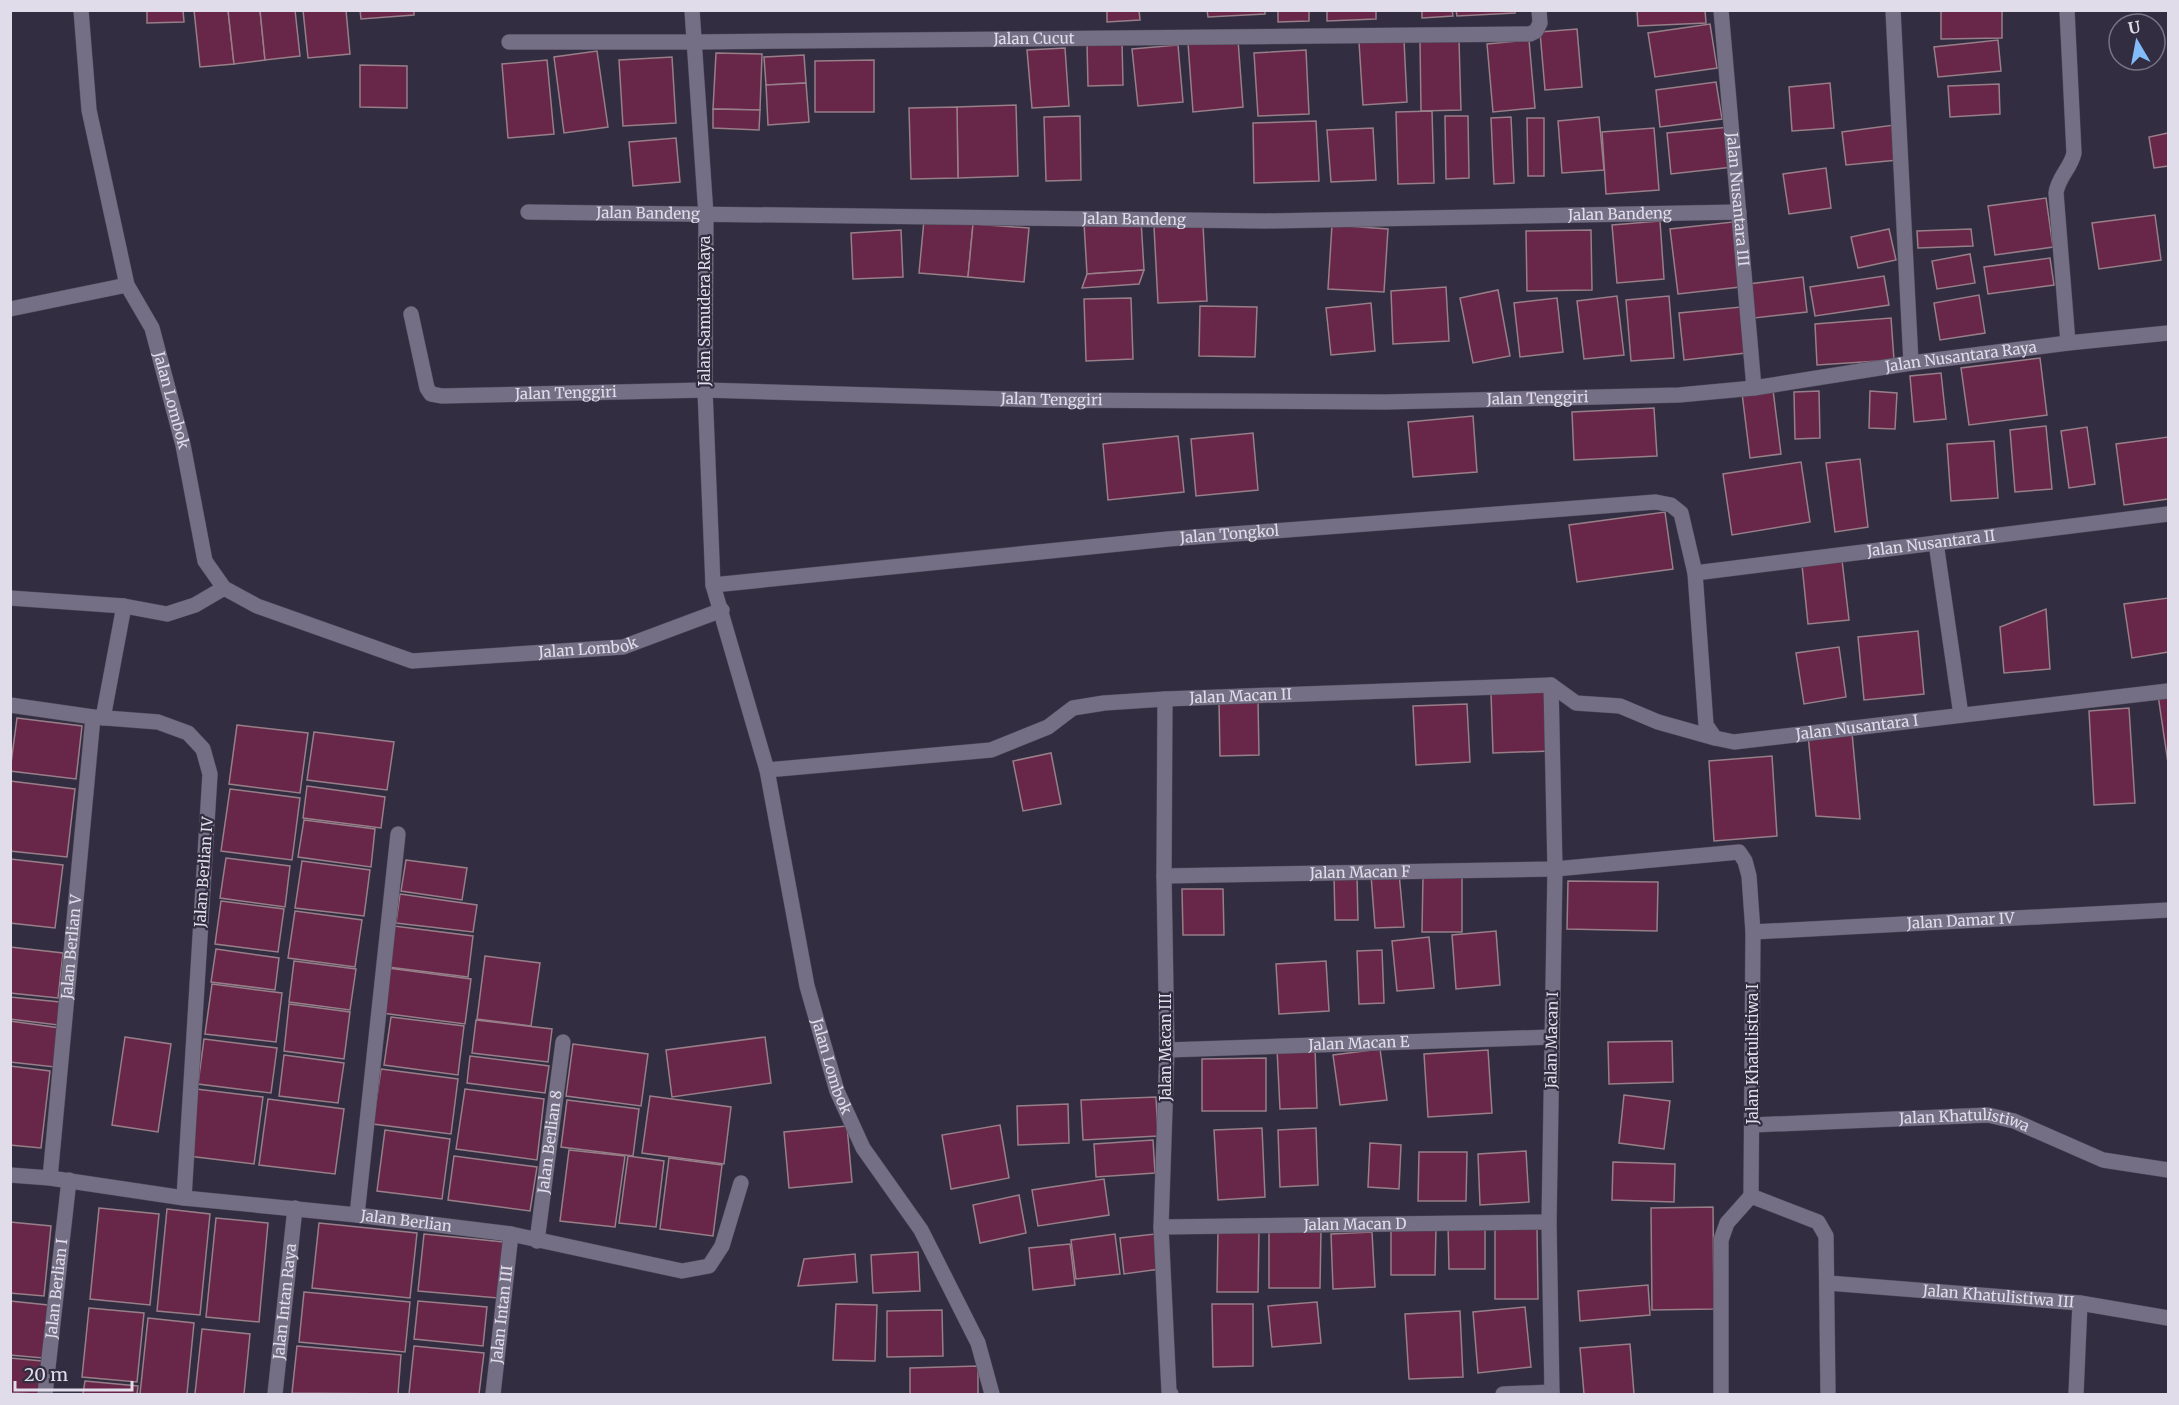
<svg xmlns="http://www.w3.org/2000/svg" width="2179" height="1405" font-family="Merriweather,serif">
  <rect width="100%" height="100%" fill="#322d40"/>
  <g fill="#682749" stroke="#977e88" stroke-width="1.5">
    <polygon points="147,10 183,10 184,22 147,23"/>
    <polygon points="194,10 228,10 234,64 200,67"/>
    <polygon points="228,10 260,10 265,60 234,64"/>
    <polygon points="260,10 295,10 300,56 265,60"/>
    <polygon points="303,10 346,10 350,54 308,58"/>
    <polygon points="360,10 414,10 414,15 361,19"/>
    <polygon points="1107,10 1139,10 1140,20 1107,22"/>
    <polygon points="1207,10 1265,10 1265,14 1208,17"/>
    <polygon points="1278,10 1309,10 1309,21 1278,22"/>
    <polygon points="1327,10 1376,10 1376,19 1327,21"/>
    <polygon points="1422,10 1452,10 1453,16 1422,18"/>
    <polygon points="1456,10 1515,10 1515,13 1457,16"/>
    <polygon points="1637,10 1705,10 1706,23 1638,26"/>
    <polygon points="1941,10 2002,10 2002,38 1941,39"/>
    <polygon points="1710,24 1717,68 1655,77 1648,33"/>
    <polygon points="1577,29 1582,87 1545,90 1540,32"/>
    <polygon points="1238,40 1243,107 1193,112 1188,43"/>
    <polygon points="1404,40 1407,102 1363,105 1359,42"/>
    <polygon points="1459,40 1461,110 1421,111 1420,41"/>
    <polygon points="1529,40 1535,108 1493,112 1487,44"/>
    <polygon points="1998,40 2001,71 1938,77 1934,47"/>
    <polygon points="1122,42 1123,85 1088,86 1087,43"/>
    <polygon points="1178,45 1183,102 1138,106 1132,49"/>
    <polygon points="1065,48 1069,106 1032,108 1027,50"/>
    <polygon points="1306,50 1309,114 1258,116 1254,53"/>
    <polygon points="597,51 608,127 564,133 554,57"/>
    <polygon points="716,53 762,54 760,110 713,109"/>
    <polygon points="804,55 806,83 766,85 764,57"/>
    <polygon points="672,57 676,123 623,126 619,60"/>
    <polygon points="547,60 554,134 508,138 502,64"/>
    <polygon points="874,60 874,112 815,112 815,61"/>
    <polygon points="360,65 407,66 407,108 360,107"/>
    <polygon points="1716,82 1722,119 1660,127 1656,90"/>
    <polygon points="806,83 809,122 768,125 766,85"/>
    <polygon points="1830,83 1834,128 1792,131 1789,87"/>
    <polygon points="1999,84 2000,114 1950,117 1948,86"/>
    <polygon points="1016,105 1018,176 958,178 957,107"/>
    <polygon points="957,107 958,178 911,179 909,108"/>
    <polygon points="713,109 760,110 759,130 713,128"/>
    <polygon points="1432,111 1434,183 1398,184 1396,112"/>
    <polygon points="1080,116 1081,180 1046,181 1044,117"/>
    <polygon points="1445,116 1468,116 1469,178 1446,179"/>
    <polygon points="1511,117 1514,183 1494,184 1491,118"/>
    <polygon points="1599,117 1604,170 1562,173 1558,121"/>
    <polygon points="1527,118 1544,118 1544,176 1528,176"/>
    <polygon points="1316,121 1319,181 1254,183 1253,123"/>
    <polygon points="1894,125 1898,160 1846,165 1842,132"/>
    <polygon points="1730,127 1733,167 1671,174 1667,133"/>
    <polygon points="1373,128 1376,180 1331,182 1327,130"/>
    <polygon points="1654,128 1659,190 1606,194 1602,132"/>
    <polygon points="2168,133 2168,166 2154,168 2149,137"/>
    <polygon points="676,138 680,182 633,186 629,142"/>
    <polygon points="1826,168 1831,208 1789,214 1783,174"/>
    <polygon points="2046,198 2053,247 1995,255 1988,206"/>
    <polygon points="2155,215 2161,260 2099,269 2092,223"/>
    <polygon points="924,220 973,224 968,277 919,273"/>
    <polygon points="1141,220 1144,270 1087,274 1084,223"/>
    <polygon points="1660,221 1664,279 1617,283 1612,225"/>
    <polygon points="1733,222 1740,287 1678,294 1670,229"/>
    <polygon points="973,224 1029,228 1024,282 968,277"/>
    <polygon points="1203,225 1207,301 1158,303 1154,227"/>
    <polygon points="1332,225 1388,229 1384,292 1328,289"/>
    <polygon points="1889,229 1896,260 1858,268 1851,237"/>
    <polygon points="1971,229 1973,246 1918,248 1917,231"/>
    <polygon points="901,230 903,277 853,279 851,233"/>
    <polygon points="1591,230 1592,290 1527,291 1526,231"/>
    <polygon points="1970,254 1975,283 1937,289 1932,261"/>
    <polygon points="2050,258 2054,285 1988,294 1984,267"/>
    <polygon points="1144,270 1139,284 1082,288 1087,274"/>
    <polygon points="1884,276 1889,305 1815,316 1810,287"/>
    <polygon points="1803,277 1807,312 1754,318 1749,284"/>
    <polygon points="1446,287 1449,341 1393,344 1391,291"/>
    <polygon points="1498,290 1510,356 1473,363 1460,298"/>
    <polygon points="1979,295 1985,333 1940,340 1934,303"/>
    <polygon points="1617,296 1624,355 1584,359 1577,301"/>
    <polygon points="1669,296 1674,358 1631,361 1626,300"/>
    <polygon points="1131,298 1133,359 1086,361 1084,299"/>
    <polygon points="1557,298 1563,352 1520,357 1514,303"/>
    <polygon points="1371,303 1375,351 1331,355 1326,308"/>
    <polygon points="1200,306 1257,307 1255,357 1199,356"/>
    <polygon points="1741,307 1746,353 1684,360 1679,313"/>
    <polygon points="1891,318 1894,360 1817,365 1815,324"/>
    <polygon points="2040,358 2047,415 1969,425 1961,368"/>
    <polygon points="1941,373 1946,419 1914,422 1910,376"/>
    <polygon points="1773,390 1781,454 1750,458 1742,393"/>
    <polygon points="1819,391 1820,438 1795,439 1794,392"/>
    <polygon points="1870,391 1897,393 1895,429 1869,428"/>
    <polygon points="1654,408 1657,456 1574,460 1572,412"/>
    <polygon points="1473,416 1477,472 1413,477 1408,422"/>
    <polygon points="2046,426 2052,489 2015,492 2010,430"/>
    <polygon points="2087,427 2095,484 2069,488 2061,431"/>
    <polygon points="1253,433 1258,490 1196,496 1191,439"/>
    <polygon points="1178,436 1184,492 1108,500 1103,444"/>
    <polygon points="2168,437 2168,499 2124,505 2116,444"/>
    <polygon points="1994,441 1998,498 1951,501 1947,444"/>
    <polygon points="1860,459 1868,527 1835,532 1826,463"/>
    <polygon points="1801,462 1810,522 1732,535 1723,474"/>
    <polygon points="1665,512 1673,569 1577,582 1569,525"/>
    <polygon points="1842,560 1849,620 1808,624 1802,565"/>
    <polygon points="2168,598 2168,652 2132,658 2124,604"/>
    <polygon points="2046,609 2050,669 2004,673 2000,627"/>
    <polygon points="1918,631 1924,694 1864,700 1858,637"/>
    <polygon points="1839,647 1846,697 1804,704 1796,653"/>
    <polygon points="1548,690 1551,751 1493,753 1491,693"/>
    <polygon points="2158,695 2168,699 2168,763"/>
    <polygon points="1258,701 1259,755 1220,756 1219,702"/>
    <polygon points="1467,704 1470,762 1416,765 1413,706"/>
    <polygon points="2129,708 2135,803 2094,805 2089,711"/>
    <polygon points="17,718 82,726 76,779 10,771"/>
    <polygon points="237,725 308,733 300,793 229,784"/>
    <polygon points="314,732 394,742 387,790 307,780"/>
    <polygon points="1852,733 1860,819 1816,816 1808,735"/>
    <polygon points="1051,753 1061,804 1023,811 1013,761"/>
    <polygon points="1772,756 1777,836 1714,841 1709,761"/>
    <polygon points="10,781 75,789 67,857 10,851"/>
    <polygon points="307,786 385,797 381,828 303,818"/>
    <polygon points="230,789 300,798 292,860 221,851"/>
    <polygon points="304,820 375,829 371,867 298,857"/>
    <polygon points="226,858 290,866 285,907 220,898"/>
    <polygon points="10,859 63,865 55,928 10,923"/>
    <polygon points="406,860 467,868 462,900 401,891"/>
    <polygon points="302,861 370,870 364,916 295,908"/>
    <polygon points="1399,873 1404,927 1375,928 1371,875"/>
    <polygon points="1357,875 1358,920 1335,920 1334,876"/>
    <polygon points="1423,876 1462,877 1462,932 1422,932"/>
    <polygon points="1568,881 1658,882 1657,931 1567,929"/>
    <polygon points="1182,889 1223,889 1224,935 1183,935"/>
    <polygon points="400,894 477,905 473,932 396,923"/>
    <polygon points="221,901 284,909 278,952 215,944"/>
    <polygon points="295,911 362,920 355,967 288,958"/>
    <polygon points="394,926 473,936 468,977 388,967"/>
    <polygon points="1496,931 1500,985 1456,989 1452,935"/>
    <polygon points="1429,937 1434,988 1397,991 1392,941"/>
    <polygon points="10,947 63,953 58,998 10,993"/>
    <polygon points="216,949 279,958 275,990 211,982"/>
    <polygon points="1382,950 1384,1003 1359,1004 1357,951"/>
    <polygon points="485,956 540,963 531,1026 477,1019"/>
    <polygon points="294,961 356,969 350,1010 289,1002"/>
    <polygon points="1326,961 1329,1011 1279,1014 1276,964"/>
    <polygon points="388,968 471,979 465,1024 382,1013"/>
    <polygon points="212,984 282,993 276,1042 205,1034"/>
    <polygon points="10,997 60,1002 58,1025 10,1019"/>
    <polygon points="289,1004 350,1012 344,1059 284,1051"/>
    <polygon points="391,1017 464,1026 458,1075 384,1065"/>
    <polygon points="476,1020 552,1029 548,1062 472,1053"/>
    <polygon points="10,1021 60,1028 55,1067 10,1062"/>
    <polygon points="125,1037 171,1044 158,1132 112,1125"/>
    <polygon points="765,1037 771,1083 672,1097 666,1050"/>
    <polygon points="204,1039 277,1048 271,1093 198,1084"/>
    <polygon points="1672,1041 1673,1082 1609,1084 1608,1042"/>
    <polygon points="573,1044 648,1054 641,1106 566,1096"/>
    <polygon points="1315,1047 1317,1108 1280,1109 1277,1049"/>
    <polygon points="1380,1049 1387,1100 1340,1105 1333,1055"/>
    <polygon points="1488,1050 1492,1113 1428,1117 1424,1054"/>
    <polygon points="284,1055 344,1063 338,1103 279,1096"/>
    <polygon points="470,1056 549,1066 545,1093 467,1083"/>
    <polygon points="1266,1058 1266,1111 1202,1111 1202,1059"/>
    <polygon points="10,1066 50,1071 41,1148 10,1145"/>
    <polygon points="381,1069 458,1079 451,1134 373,1124"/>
    <polygon points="196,1089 263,1097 254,1164 188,1156"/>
    <polygon points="465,1089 544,1099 537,1160 456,1149"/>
    <polygon points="1624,1095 1670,1101 1664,1149 1619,1143"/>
    <polygon points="650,1096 731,1107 724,1164 642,1153"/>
    <polygon points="1156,1097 1158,1136 1083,1140 1081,1100"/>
    <polygon points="268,1099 344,1109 335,1174 259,1165"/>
    <polygon points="567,1100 639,1109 633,1156 561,1147"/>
    <polygon points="1068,1104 1069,1143 1018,1145 1017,1106"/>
    <polygon points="1000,1125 1009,1178 951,1189 942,1135"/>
    <polygon points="847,1126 852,1182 789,1188 784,1132"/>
    <polygon points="1262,1128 1265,1197 1218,1200 1214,1130"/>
    <polygon points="1316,1128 1318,1185 1280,1187 1278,1130"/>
    <polygon points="385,1130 450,1139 442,1199 377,1191"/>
    <polygon points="1153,1140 1155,1173 1096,1177 1094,1144"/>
    <polygon points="1370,1143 1401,1145 1399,1189 1368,1187"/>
    <polygon points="569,1150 625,1156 615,1227 560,1221"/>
    <polygon points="1526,1151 1529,1202 1480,1205 1478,1154"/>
    <polygon points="1419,1152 1467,1152 1466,1201 1418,1201"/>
    <polygon points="454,1156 537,1167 530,1211 448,1200"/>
    <polygon points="628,1156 664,1161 656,1227 619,1223"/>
    <polygon points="669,1158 722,1165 713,1236 660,1229"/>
    <polygon points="1613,1162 1675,1164 1674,1202 1612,1200"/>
    <polygon points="1104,1179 1109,1215 1038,1226 1032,1190"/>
    <polygon points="1019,1195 1026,1233 980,1243 973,1205"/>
    <polygon points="1713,1207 1714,1309 1652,1310 1651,1208"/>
    <polygon points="99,1208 159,1214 150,1305 90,1299"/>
    <polygon points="167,1209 210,1214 200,1315 157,1311"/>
    <polygon points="216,1218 268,1223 259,1322 206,1317"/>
    <polygon points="10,1222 51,1226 44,1296 10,1293"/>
    <polygon points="319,1223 417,1233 410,1298 312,1288"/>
    <polygon points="1448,1225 1485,1225 1485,1269 1449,1269"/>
    <polygon points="1537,1227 1538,1299 1495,1299 1495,1228"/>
    <polygon points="1391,1228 1436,1228 1435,1275 1391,1275"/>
    <polygon points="1269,1229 1321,1229 1320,1288 1269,1288"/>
    <polygon points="1218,1230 1259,1231 1258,1292 1217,1292"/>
    <polygon points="1372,1232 1375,1287 1333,1289 1331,1234"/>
    <polygon points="424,1234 504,1242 498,1298 418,1291"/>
    <polygon points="1115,1234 1120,1274 1076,1279 1071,1240"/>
    <polygon points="1155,1234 1160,1269 1124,1274 1120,1238"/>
    <polygon points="1070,1244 1075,1285 1033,1290 1029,1248"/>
    <polygon points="918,1252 920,1291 873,1293 871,1255"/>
    <polygon points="855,1254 857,1282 798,1286 804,1259"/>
    <polygon points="1648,1285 1650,1315 1580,1321 1578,1291"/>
    <polygon points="304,1292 410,1302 405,1352 299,1342"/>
    <polygon points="10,1301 48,1305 43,1358 10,1355"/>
    <polygon points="418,1301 487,1307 483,1346 414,1339"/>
    <polygon points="1317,1302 1321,1343 1272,1347 1268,1306"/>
    <polygon points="836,1304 877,1305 875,1361 833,1360"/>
    <polygon points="1212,1304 1253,1304 1253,1366 1213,1367"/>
    <polygon points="1525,1307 1531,1367 1478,1373 1473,1312"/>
    <polygon points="89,1308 144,1313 137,1382 82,1377"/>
    <polygon points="942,1310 943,1356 887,1357 887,1311"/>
    <polygon points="1460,1311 1463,1377 1409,1379 1405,1314"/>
    <polygon points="148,1318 194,1323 187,1394 140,1394"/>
    <polygon points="202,1329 250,1334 244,1394 195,1394"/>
    <polygon points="1630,1344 1634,1394 1584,1394 1580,1348"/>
    <polygon points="297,1346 401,1355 398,1394 292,1393"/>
    <polygon points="414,1346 484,1353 479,1394 409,1394"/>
    <polygon points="10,1358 42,1361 39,1394 10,1393"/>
    <polygon points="978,1366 978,1394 910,1394 910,1368"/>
    <polygon points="85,1381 138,1386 137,1394 83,1394"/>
  </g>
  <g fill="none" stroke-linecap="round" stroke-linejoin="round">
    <g stroke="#4d4959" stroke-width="16">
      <g id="street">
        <path id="s1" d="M 81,10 L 89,110 L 127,285 L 152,328 L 183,445 L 205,561 L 224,588 L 257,606 L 412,661 L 623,647 L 722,610"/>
        <path id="s2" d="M 692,10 L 706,215 L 705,390 L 713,585 L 767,770 L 807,986 L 837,1091 L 863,1148 L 921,1230 L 978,1343 L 992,1394"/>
        <path id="s3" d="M 1721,10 L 1754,388"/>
        <polyline points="1893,10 1911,363"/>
        <path d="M 2067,10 L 2074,153 C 2071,168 2058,177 2056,193 L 2068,343"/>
        <path id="s4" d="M 509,42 L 693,42 L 1530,34 L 1536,31 L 1540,23 L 1539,10"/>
        <path id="s5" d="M 528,212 L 1265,221 L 1739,212"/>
        <polyline points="10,309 127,285"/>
        <path id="s6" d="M 411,314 L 427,388 L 431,394 L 442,396 L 705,390 L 1045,400 L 1385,402 L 1679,395 L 1754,388 L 1911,363 L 2068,343 L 2168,333"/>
        <polyline points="1936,543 1961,715"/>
        <path id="s7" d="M 1695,573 L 2168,514"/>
        <path id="s8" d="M 713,585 L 1168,539 L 1656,502 L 1671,505 L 1681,513 L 1695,573 L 1706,725 L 1715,738 L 1734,742 L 2168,691"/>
        <polyline points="10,598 124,606 167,614 195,605 224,588"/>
        <polyline points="1551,685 1555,869 1549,1222 1552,1394"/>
        <polyline points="1165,699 1164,876 1167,1050 1161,1227 1169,1392 1171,1394"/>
        <polyline points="10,705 93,717 158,722 188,733 203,749 210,774 184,1198"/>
        <polyline points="103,718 124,606"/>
        <path id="s9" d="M 767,770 L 991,750 L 1048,727 L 1073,708 L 1104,703 L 1165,699 L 1551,685 L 1576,703 L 1620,706 L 1658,722 L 1715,738"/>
        <path id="s10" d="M 1164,876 L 1555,869 L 1739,852 L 1745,861 L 1749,876 L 1753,932 L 1751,1196 L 1818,1222 L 1826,1236 L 1828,1394"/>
        <path id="s11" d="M 1753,932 L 2168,910"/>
        <path id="s12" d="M 1167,1050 L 1552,1037"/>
        <path id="s13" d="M 1752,1125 L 1988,1115 L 2014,1121 L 2103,1160 L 2168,1170"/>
        <path id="s14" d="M 10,1175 L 50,1178 L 184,1198 L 357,1215 L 511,1234 L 682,1271 L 709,1266 L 722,1246 L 741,1183"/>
        <path id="s15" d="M 50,1178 L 93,717"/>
        <polyline points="357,1215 398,834"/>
        <path id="s16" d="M 1161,1227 L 1549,1222"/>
        <path id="s17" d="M 537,1241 L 563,1042"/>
        <path id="s18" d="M 1828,1283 L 2080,1303 L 2168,1318"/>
        <path id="s19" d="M 45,1394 L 69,1180"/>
        <path id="s20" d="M 275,1394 L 295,1208"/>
        <path id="s21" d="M 493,1394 L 511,1234"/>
        <polyline points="1503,1394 1552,1392"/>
        <polyline points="1721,1394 1721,1240 1727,1223 1751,1196"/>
        <polyline points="2076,1394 2080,1303"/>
      </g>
    </g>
    <use href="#street" stroke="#756f85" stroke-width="15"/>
  </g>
  <g text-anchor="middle" stroke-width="4.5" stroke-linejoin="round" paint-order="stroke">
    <g font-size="15" fill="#e0dce9" stroke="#322d40">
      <text dy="5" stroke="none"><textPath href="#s4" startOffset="525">Jalan Cucut</textPath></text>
      <text dy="5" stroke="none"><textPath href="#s3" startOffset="190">Jalan Nusantara III</textPath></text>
      <text dy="5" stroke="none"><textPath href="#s5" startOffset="120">Jalan Bandeng</textPath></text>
      <text dy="5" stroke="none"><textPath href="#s5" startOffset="1092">Jalan Bandeng</textPath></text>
      <text dy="5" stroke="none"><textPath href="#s5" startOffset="606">Jalan Bandeng</textPath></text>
      <text transform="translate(705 311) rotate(-90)" y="5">Jalan Samudera Raya</text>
      <text dy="5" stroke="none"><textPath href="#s6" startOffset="1616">Jalan Nusantara Raya</textPath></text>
      <text dy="5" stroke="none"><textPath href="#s6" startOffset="218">Jalan Tenggiri</textPath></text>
      <text dy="5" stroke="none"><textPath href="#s6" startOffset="1190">Jalan Tenggiri</textPath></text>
      <text dy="5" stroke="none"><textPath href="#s6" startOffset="704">Jalan Tenggiri</textPath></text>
      <text dy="5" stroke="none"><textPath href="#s1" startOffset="404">Jalan Lombok</textPath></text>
      <text dy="5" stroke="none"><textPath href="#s8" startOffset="519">Jalan Tongkol</textPath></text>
      <text dy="5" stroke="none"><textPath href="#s7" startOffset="238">Jalan Nusantara II</textPath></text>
      <text dy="5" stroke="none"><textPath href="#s1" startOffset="980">Jalan Lombok</textPath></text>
      <text dy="5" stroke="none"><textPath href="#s9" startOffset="486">Jalan Macan II</textPath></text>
      <text dy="5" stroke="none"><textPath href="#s8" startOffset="1348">Jalan Nusantara I</textPath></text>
      <text transform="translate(204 872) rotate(-86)" y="5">Jalan Berlian IV</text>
      <text dy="5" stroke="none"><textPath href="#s10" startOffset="196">Jalan Macan F</textPath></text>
      <text dy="5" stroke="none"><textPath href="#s11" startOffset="208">Jalan Damar IV</textPath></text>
      <text dy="5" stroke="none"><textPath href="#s15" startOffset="232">Jalan Berlian V</textPath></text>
      <text transform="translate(1552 1040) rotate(-89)" y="5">Jalan Macan I</text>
      <text dy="5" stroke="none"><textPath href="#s12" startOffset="192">Jalan Macan E</textPath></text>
      <text transform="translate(1166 1047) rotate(-90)" y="5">Jalan Macan III</text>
      <text transform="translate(1753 1054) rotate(-90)" y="5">Jalan Khatulistiwa I</text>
      <text dy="5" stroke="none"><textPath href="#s2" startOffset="1072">Jalan Lombok</textPath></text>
      <text dy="5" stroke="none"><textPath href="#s13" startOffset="213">Jalan Khatulistiwa</textPath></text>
      <text dy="5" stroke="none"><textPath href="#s17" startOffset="100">Jalan Berlian 8</textPath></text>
      <text dy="5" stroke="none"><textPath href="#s14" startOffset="399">Jalan Berlian</textPath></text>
      <text dy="5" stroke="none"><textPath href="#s16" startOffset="194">Jalan Macan D</textPath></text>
      <text dy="5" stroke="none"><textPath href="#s19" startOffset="106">Jalan Berlian I</textPath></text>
      <text dy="5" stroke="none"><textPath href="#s18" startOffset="171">Jalan Khatulistiwa III</textPath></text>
      <text dy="5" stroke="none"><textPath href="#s20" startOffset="93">Jalan Intan Raya</textPath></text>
      <text dy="5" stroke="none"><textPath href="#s21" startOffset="80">Jalan Intan III</textPath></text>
    </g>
  </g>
  <rect width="2179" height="1405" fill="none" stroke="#e0dce9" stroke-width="24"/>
  <g transform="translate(2137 42) rotate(350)"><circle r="28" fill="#322d40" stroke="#787384" stroke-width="1.5"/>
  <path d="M0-4.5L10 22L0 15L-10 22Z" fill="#83bcfb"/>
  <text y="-9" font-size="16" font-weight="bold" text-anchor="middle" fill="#e0dce9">U</text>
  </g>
  <path d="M15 1381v9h117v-9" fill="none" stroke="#e0dce9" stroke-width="3"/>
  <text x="24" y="1381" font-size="18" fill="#e0dce9" stroke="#322d40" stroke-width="4.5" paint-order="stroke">20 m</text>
</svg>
